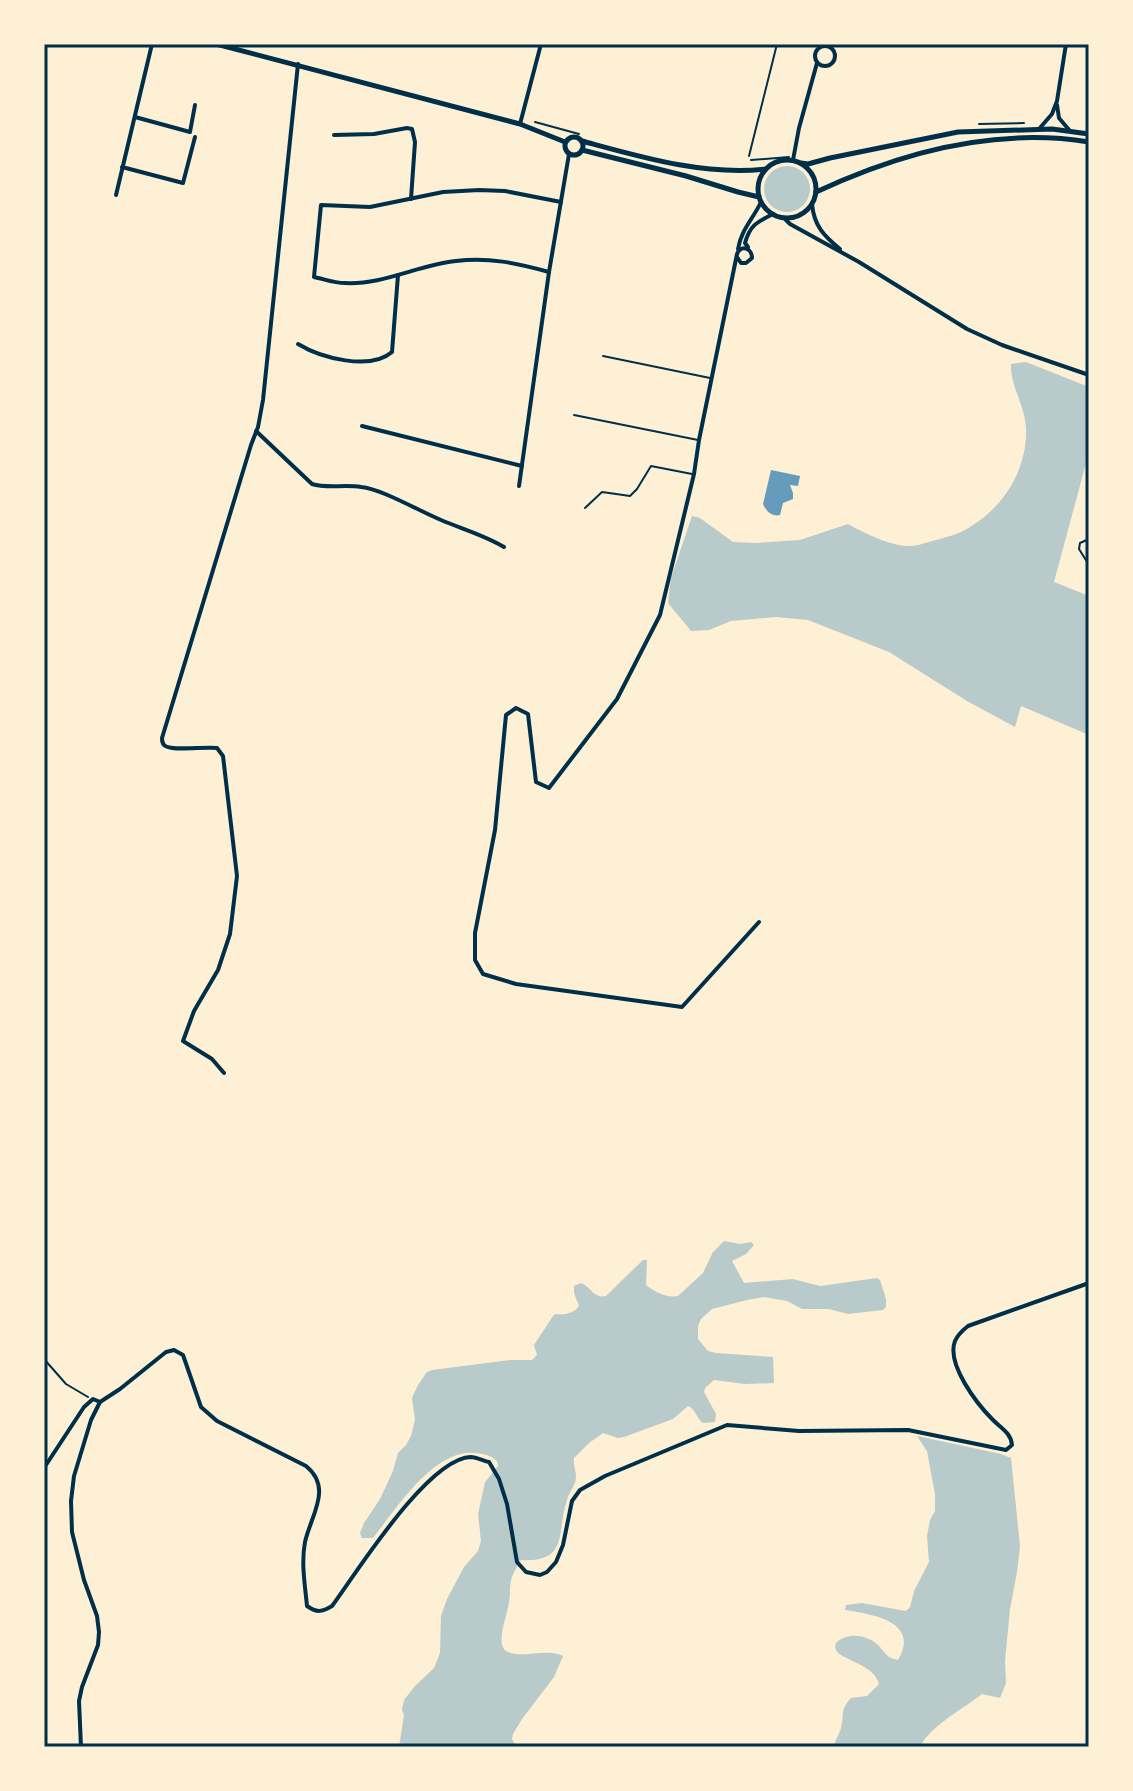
<svg xmlns="http://www.w3.org/2000/svg" width="1133" height="1791" font-family="Commissioner,sans-serif">
  <rect width="100%" height="100%" fill="#fdf0d5"/>
  <g fill="#b9caca">
    <circle cx="787" cy="189" r="23"/>
    <path d="M 1026,362 L 1089,387 L 1089,452 L 1054,582 L 1089,596 L 1089,735 L 1021,706 L 1015,727 L 967,701 L 889,652 L 808,620 L 776,617 L 731,621 L 709,630 L 691,631 L 668,603 L 671,578 L 692,516 L 700,518 L 733,542 L 755,543 L 800,540 L 848,524 C 864,533 892,547 911,546 C 917,546 924,543 929,542 C 943,538 958,535 970,527 C 1004,507 1027,469 1026,430 C 1026,407 1010,386 1011,364 Z"/>
    <path d="M 724,1241 L 740,1244 L 751,1242 L 754,1245 L 746,1254 L 732,1261 L 744,1283 L 793,1279 L 820,1286 L 877,1278 L 880,1280 L 886,1299 L 886,1307 L 883,1310 L 848,1314 L 829,1309 L 802,1309 L 787,1301 L 764,1297 L 747,1300 L 712,1309 L 701,1319 L 698,1326 L 698,1339 L 708,1351 L 716,1353 L 773,1357 L 774,1383 L 745,1384 L 714,1380 L 705,1388 L 704,1392 L 716,1414 L 715,1422 L 703,1423 C 696,1418 696,1409 688,1406 L 673,1419 L 624,1437 L 618,1438 L 603,1433 L 589,1443 L 574,1458 C 573,1465 576,1470 576,1477 C 576,1485 569,1492 567,1500 C 556,1531 570,1563 521,1560 C 518,1565 514,1571 512,1577 C 509,1585 511,1594 509,1602 C 508,1613 495,1643 506,1651 C 521,1660 546,1647 563,1656 L 554,1677 L 522,1719 L 513,1734 L 512,1739 L 516,1747 L 399,1747 L 404,1715 L 402,1710 L 404,1700 L 415,1686 L 434,1668 L 440,1653 L 441,1616 L 447,1599 L 464,1567 L 478,1551 L 481,1541 L 478,1514 L 485,1482 L 498,1466 L 497,1461 C 489,1454 484,1454 474,1453 C 434,1449 396,1509 373,1538 L 362,1538 L 360,1533 L 364,1523 L 380,1499 L 393,1471 L 398,1453 L 406,1445 L 411,1436 L 415,1420 L 412,1398 L 418,1385 L 427,1372 L 432,1370 L 510,1360 L 532,1360 L 537,1355 L 534,1345 L 553,1316 L 556,1314 C 565,1315 573,1314 579,1306 L 574,1293 L 574,1286 L 581,1283 C 591,1287 594,1299 606,1296 L 643,1260 L 647,1260 L 646,1285 C 655,1292 666,1298 678,1296 L 703,1273 L 713,1252 Z"/>
    <path d="M 917,1436 L 1001,1454 L 1011,1458 L 1020,1546 L 1017,1572 L 1010,1609 L 1005,1661 L 1006,1683 L 1000,1698 L 982,1694 C 964,1708 929,1727 920,1747 L 902,1747 L 886,1744 L 881,1747 L 834,1747 C 835,1740 839,1735 841,1728 C 845,1714 839,1711 851,1698 L 867,1696 L 879,1684 C 874,1666 852,1663 838,1653 L 835,1648 L 836,1643 C 847,1632 866,1634 878,1645 C 886,1653 886,1658 898,1660 C 921,1621 871,1614 845,1610 L 846,1605 L 862,1603 L 906,1611 L 910,1607 L 914,1591 L 929,1562 L 927,1536 L 930,1520 L 935,1511 L 935,1494 L 927,1451 Z"/>
  </g>
  <path fill="#669bbc" d="M 771,470 L 800,476 L 798,486 L 790,485 L 793,493 L 793,499 L 783,503 L 780,515 C 772,517 766,511 763,504 Z"/>
  <g fill="none" stroke-linecap="round" stroke-linejoin="round">
    <g stroke="#003049" stroke-width="2">
      <polyline points="535,122 579,134"/>
      <polyline points="979,124 1024,123"/>
      <polyline points="751,160 789,157"/>
      <polyline points="44,1359 66,1384 88,1397"/>
    </g>
    <g stroke="#003049" stroke-width="2">
      <polyline points="749,156 777,44"/>
      <polyline points="603,356 710,378"/>
      <polyline points="574,415 698,440"/>
      <polyline points="585,508 602,492 630,496 637,489 651,466 692,474"/>
      <polyline points="1089,539 1080,543 1079,549 1089,565"/>
    </g>
    <g stroke="#003049" stroke-width="4">
      <circle cx="825" cy="56" r="10"/>
      <polyline points="1057,105 1059,118 1070,131"/>
      <polyline points="135,117 190,132 195,105"/>
      <polyline points="520,124 541,44"/>
      <polyline points="1039,129 1052,114 1057,101 1066,44"/>
      <polyline points="334,135 374,134 407,128 412,129 415,142 411,199"/>
      <polyline points="793,160 799,128 817,63"/>
      <polyline points="122,167 183,183 195,137"/>
      <polyline points="116,195 152,44"/>
      <path d="M 812,204 C 814,226 824,236 840,249"/>
      <polyline points="784,218 790,224 859,262 967,329 1002,345 1089,375"/>
      <path d="M 748,247 L 745,243 C 750,225 757,222 773,214"/>
      <path d="M 738,249 C 741,230 753,219 761,202"/>
      <path d="M 737,257 L 741,263 L 746,263 L 752,258 C 752,248 741,244 737,254 L 699,440 L 694,474 L 660,615 L 617,699 L 549,788 L 536,782 L 528,714 L 516,708 L 506,715 L 495,830 L 475,933 L 475,960 L 483,974 L 516,984 L 682,1007 L 759,922"/>
      <path d="M 549,272 C 517,263 488,257 456,261 C 418,265 383,285 345,283 C 334,283 324,279 314,277 L 321,205 L 370,207 L 443,192 L 479,190 L 505,191 L 561,202"/>
      <path d="M 298,344 C 321,358 370,371 392,352 L 398,275"/>
      <polyline points="362,426 522,466"/>
      <path d="M 256,431 L 312,484 C 328,489 344,484 361,487 C 382,489 419,511 441,520 C 462,529 484,535 504,547"/>
      <polyline points="519,486 549,272 569,154"/>
      <path d="M 224,1073 L 212,1059 L 183,1041 L 194,1011 L 218,970 L 230,934 L 237,876 L 223,756 L 217,748 C 206,746 170,752 164,745 C 162,743 162,740 162,738 L 251,445 L 258,427 L 263,400 L 298,64"/>
    </g>
    <g stroke="#003049" stroke-width="4">
      <polyline points="44,1468 84,1407 93,1399 100,1402"/>
      <path d="M 81,1747 L 79,1701 L 82,1687 L 98,1645 L 99,1632 L 97,1616 L 84,1580 L 72,1532 L 71,1501 L 74,1476 L 91,1420 L 100,1402 L 120,1389 L 166,1352 L 174,1350 L 183,1355 L 201,1407 L 217,1421 L 306,1466 C 333,1488 311,1515 305,1542 C 301,1563 305,1585 307,1606 C 317,1613 322,1612 332,1606 C 357,1572 428,1458 471,1457 C 476,1457 484,1461 489,1462 L 499,1479 L 507,1504 L 517,1562 L 526,1572 L 540,1575 L 547,1572 L 556,1562 L 563,1545 L 572,1501 L 580,1490 L 605,1476 L 727,1425 L 799,1431 L 908,1430 L 1006,1450 L 1012,1445 C 1011,1433 1001,1428 993,1420 C 977,1404 946,1364 955,1341 C 958,1334 963,1330 968,1326 L 1089,1283"/>
    </g>
    <g stroke="#003049" stroke-width="5">
      <polyline points="216,44 520,124 565,142"/>
      <circle cx="574" cy="146" r="9"/>
      <path d="M 582,141 C 641,157 704,176 766,169"/>
      <polyline points="582,150 686,176 738,192 759,197"/>
      <circle cx="787" cy="189" r="29"/>
      <polyline points="801,163 808,164 830,158 958,132 1052,129 1089,134"/>
      <path d="M 816,192 C 901,152 995,127 1089,142"/>
    </g>
  </g>
  <rect width="1133" height="1791" fill="none" stroke="#fdf0d5" stroke-width="92"/>
  <rect x="46" y="46" width="1041" height="1699" fill="none" stroke="#003049" stroke-width="3"/>
</svg>
